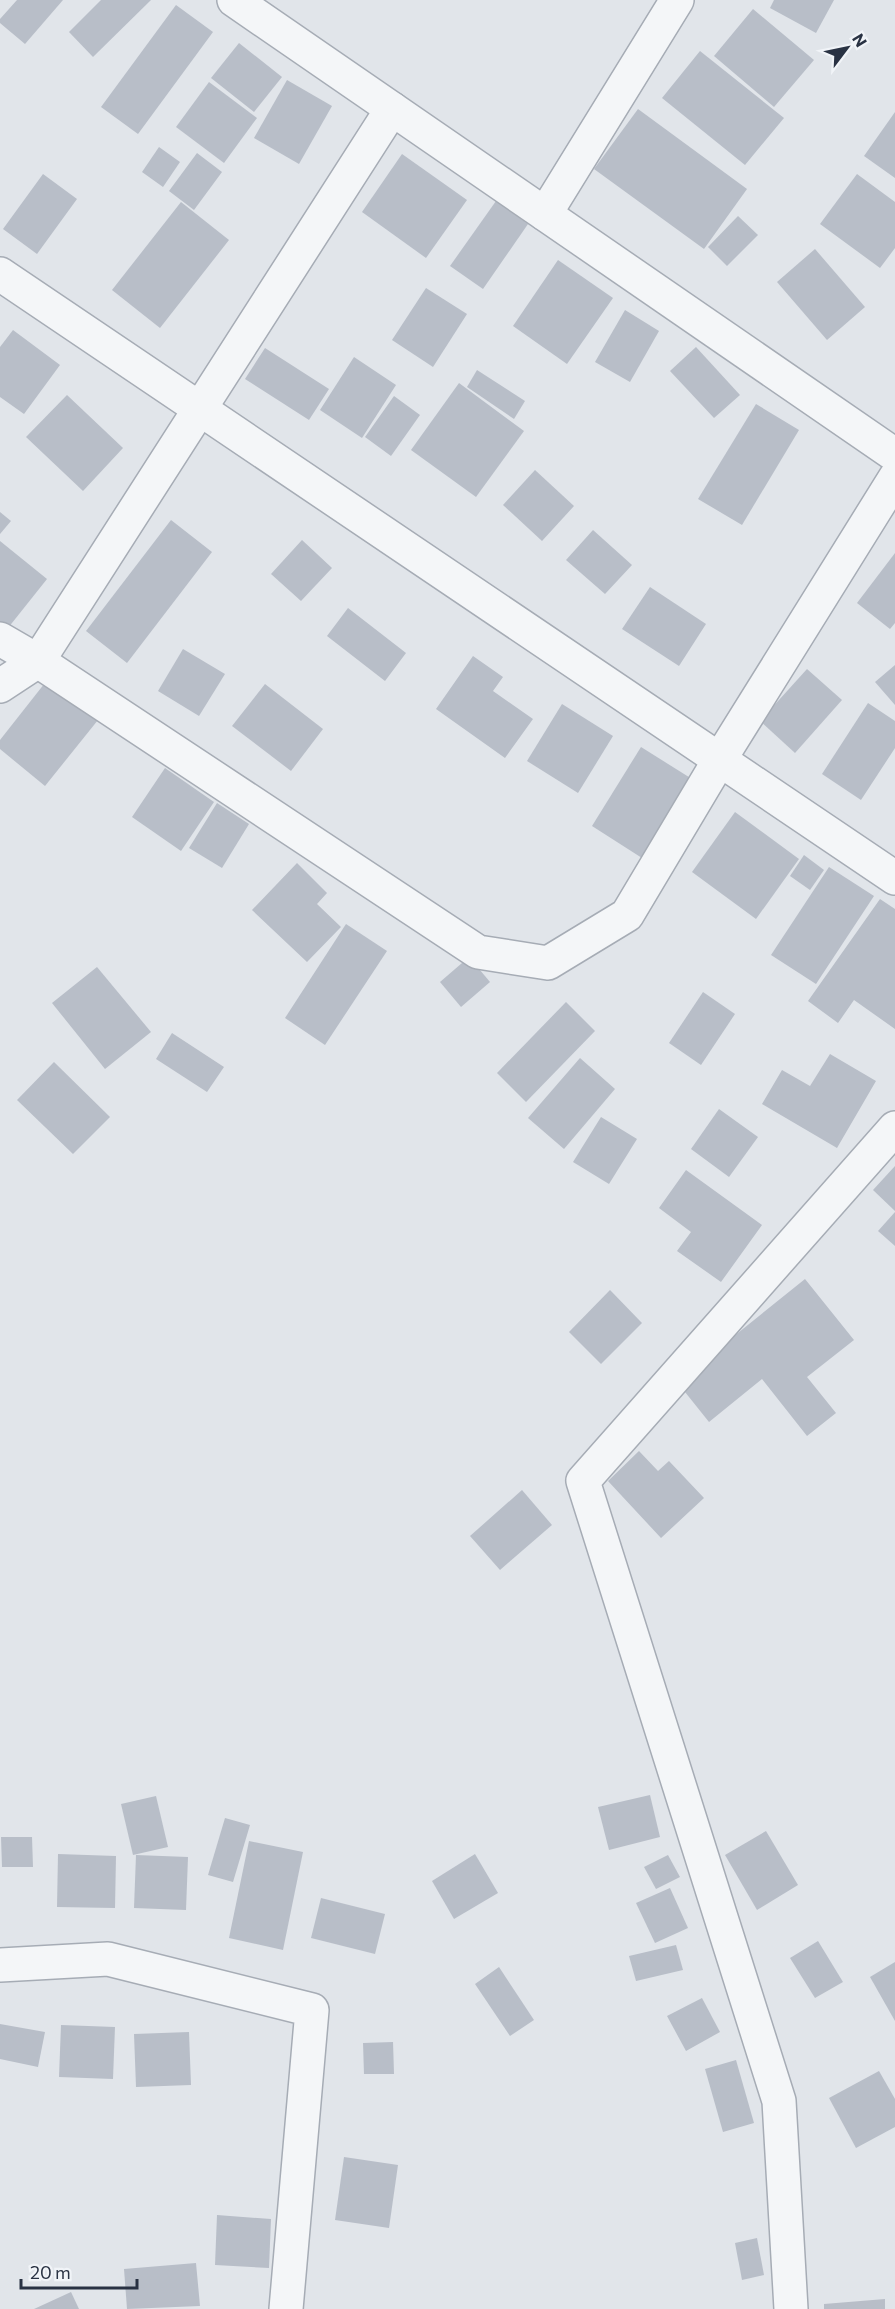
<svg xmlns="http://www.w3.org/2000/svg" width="895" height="2309" font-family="Commissioner,sans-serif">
  <rect width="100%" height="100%" fill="#e1e5ea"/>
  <g fill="#b8bec8">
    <polygon points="17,0 63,0 25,44 0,23 0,19"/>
    <polygon points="101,0 151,0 93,57 69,32"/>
    <polygon points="774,0 834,0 816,33 770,8"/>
    <polygon points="176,5 213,32 138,134 101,107"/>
    <polygon points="753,9 814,60 774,107 714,56"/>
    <polygon points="239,43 282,77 254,112 211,78"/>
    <polygon points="700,51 784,118 745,165 662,98"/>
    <polygon points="287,80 332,106 299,164 254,138"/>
    <polygon points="209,82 257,118 224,163 176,127"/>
    <polygon points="638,109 747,189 704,249 594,169"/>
    <polygon points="895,112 895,178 864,156"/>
    <polygon points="159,147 180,162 163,187 142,172"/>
    <polygon points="197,153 222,172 194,210 169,191"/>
    <polygon points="402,154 467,200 426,258 362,212"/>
    <polygon points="43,174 77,199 37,254 3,229"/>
    <polygon points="857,174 895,202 895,248 880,268 820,224"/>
    <polygon points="496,201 528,224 483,289 450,266"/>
    <polygon points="181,202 229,240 160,328 112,290"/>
    <polygon points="738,216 758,235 727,266 708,247"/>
    <polygon points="815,249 865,307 827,340 777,282"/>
    <polygon points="558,260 613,298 567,364 513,326"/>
    <polygon points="426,288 467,314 433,367 392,340"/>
    <polygon points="625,310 659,331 630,382 595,362"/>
    <polygon points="13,330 60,365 24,414 0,397 0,347"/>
    <polygon points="696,347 740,395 714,418 670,371"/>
    <polygon points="265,348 329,389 309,420 245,379"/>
    <polygon points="354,357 396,385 362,438 320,410"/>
    <polygon points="477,370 525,401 514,419 467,387"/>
    <polygon points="459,383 524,431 476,497 411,450"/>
    <polygon points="67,395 123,448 83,491 26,437"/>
    <polygon points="394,396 420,415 391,456 365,437"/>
    <polygon points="756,404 799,430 742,525 698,499"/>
    <polygon points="535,470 574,506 542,541 503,505"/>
    <polygon points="0,512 11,521 0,534"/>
    <polygon points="171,520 212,552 127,663 86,631"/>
    <polygon points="593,530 632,565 605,594 566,560"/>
    <polygon points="302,540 332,568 301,601 271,574"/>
    <polygon points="0,541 47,579 4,633 0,629"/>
    <polygon points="895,553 895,623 890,629 857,603"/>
    <polygon points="650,587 706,624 679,666 622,629"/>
    <polygon points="348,608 406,653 385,681 327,636"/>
    <polygon points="183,649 225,674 199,716 158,691"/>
    <polygon points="473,656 503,677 493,691 533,719 505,758 436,709"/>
    <polygon points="895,665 895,705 875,682"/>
    <polygon points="807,669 842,700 795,753 760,721"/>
    <polygon points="52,674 102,715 45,786 0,749 0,740"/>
    <polygon points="265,684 323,729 291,771 232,726"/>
    <polygon points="868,703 895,721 895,748 861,800 822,774"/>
    <polygon points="562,704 613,736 578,793 527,761"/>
    <polygon points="641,747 692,779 642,858 592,826"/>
    <polygon points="165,768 214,802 181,851 132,817"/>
    <polygon points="217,803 249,824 222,868 189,848"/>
    <polygon points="735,812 799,859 756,919 692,872"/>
    <polygon points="804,855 824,870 810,890 790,876"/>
    <polygon points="297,863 327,893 317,904 341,927 307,962 252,910"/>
    <polygon points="829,867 874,896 816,984 771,955"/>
    <polygon points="880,899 895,909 895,1029 854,1000 838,1023 808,1001"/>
    <polygon points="346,924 387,951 325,1045 285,1018"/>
    <polygon points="469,957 490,982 461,1007 440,982"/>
    <polygon points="97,967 151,1032 105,1069 52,1003"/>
    <polygon points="703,992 735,1014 701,1065 669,1043"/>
    <polygon points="566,1002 595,1031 526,1102 497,1073"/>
    <polygon points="172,1033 224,1067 207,1092 156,1059"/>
    <polygon points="830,1054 876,1081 837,1148 762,1104 782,1070 810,1086"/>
    <polygon points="580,1058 615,1089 564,1149 528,1118"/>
    <polygon points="54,1062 110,1117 73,1154 17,1100"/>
    <polygon points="719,1109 758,1137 729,1177 691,1149"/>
    <polygon points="601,1117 637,1139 609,1184 573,1162"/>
    <polygon points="895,1166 895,1211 873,1190"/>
    <polygon points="686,1170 762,1225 721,1282 677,1251 691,1232 659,1208"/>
    <polygon points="895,1212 895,1246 878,1231"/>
    <polygon points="805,1279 854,1340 807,1377 836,1413 807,1436 762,1379 709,1422 677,1382"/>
    <polygon points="610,1290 642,1323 601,1364 569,1332"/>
    <polygon points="639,1451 658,1471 669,1461 704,1498 661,1538 608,1481"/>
    <polygon points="522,1490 552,1525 500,1570 470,1536"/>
    <polygon points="650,1795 660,1837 609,1850 598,1807"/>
    <polygon points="156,1796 168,1847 133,1855 121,1804"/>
    <polygon points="225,1818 250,1825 233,1882 208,1875"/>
    <polygon points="766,1831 798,1885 757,1910 725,1855"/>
    <polygon points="1,1837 32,1837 33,1867 2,1867"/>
    <polygon points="249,1841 303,1852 283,1950 229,1938"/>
    <polygon points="58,1854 116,1856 115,1908 57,1907"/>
    <polygon points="475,1854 498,1893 454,1919 432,1881"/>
    <polygon points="136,1855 188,1857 186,1910 134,1908"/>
    <polygon points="668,1855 680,1877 656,1889 644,1867"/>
    <polygon points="670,1888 688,1928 655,1943 636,1903"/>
    <polygon points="321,1898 385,1914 375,1954 311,1938"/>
    <polygon points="818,1941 843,1982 815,1998 790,1958"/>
    <polygon points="676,1945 683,1970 636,1981 629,1956"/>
    <polygon points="895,1962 895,2021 870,1977"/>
    <polygon points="499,1967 534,2020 510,2036 475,1984"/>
    <polygon points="702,1998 720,2032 686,2051 667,2016"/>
    <polygon points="0,2024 45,2032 38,2067 0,2059"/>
    <polygon points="61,2025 115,2027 113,2079 59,2077"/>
    <polygon points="189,2032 191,2085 136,2087 134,2034"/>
    <polygon points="393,2042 394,2074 364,2074 363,2043"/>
    <polygon points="736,2060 754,2123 723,2132 705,2069"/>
    <polygon points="879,2071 895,2099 895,2127 856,2148 829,2098"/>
    <polygon points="344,2157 398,2165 389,2228 335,2220"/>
    <polygon points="217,2215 271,2219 269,2268 215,2265"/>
    <polygon points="757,2238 764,2275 742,2280 735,2243"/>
    <polygon points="196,2263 200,2306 127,2309 124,2269"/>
    <polygon points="71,2292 79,2309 34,2309"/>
    <polygon points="885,2299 885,2309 824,2309 824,2304"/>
  </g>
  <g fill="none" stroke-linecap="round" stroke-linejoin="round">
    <g stroke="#a6acb5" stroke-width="36">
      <g id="street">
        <polyline points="234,0 895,455"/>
        <polyline points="545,214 677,0"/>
        <polyline points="0,274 895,878"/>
        <polyline points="0,639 38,661 478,952 548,963 627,915 720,759 895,478"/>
        <polyline points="0,686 38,661 392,109"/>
        <polyline points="0,1965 108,1959 312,2010 286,2309"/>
        <polyline points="791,2309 779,2101 583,1481 895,1128"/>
      </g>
    </g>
    <use href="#street" stroke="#f4f6f8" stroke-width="33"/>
  </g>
  <g transform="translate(847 48) rotate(58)" stroke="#f1f4f8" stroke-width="4.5" paint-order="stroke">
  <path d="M0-4.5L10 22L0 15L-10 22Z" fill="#293243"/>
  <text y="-9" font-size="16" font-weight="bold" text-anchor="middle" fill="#293243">N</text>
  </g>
  <path d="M21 2279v9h116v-9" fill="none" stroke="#293243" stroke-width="3"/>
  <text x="30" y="2279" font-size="18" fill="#293243" stroke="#f1f4f8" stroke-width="4.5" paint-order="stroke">20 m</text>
</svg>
